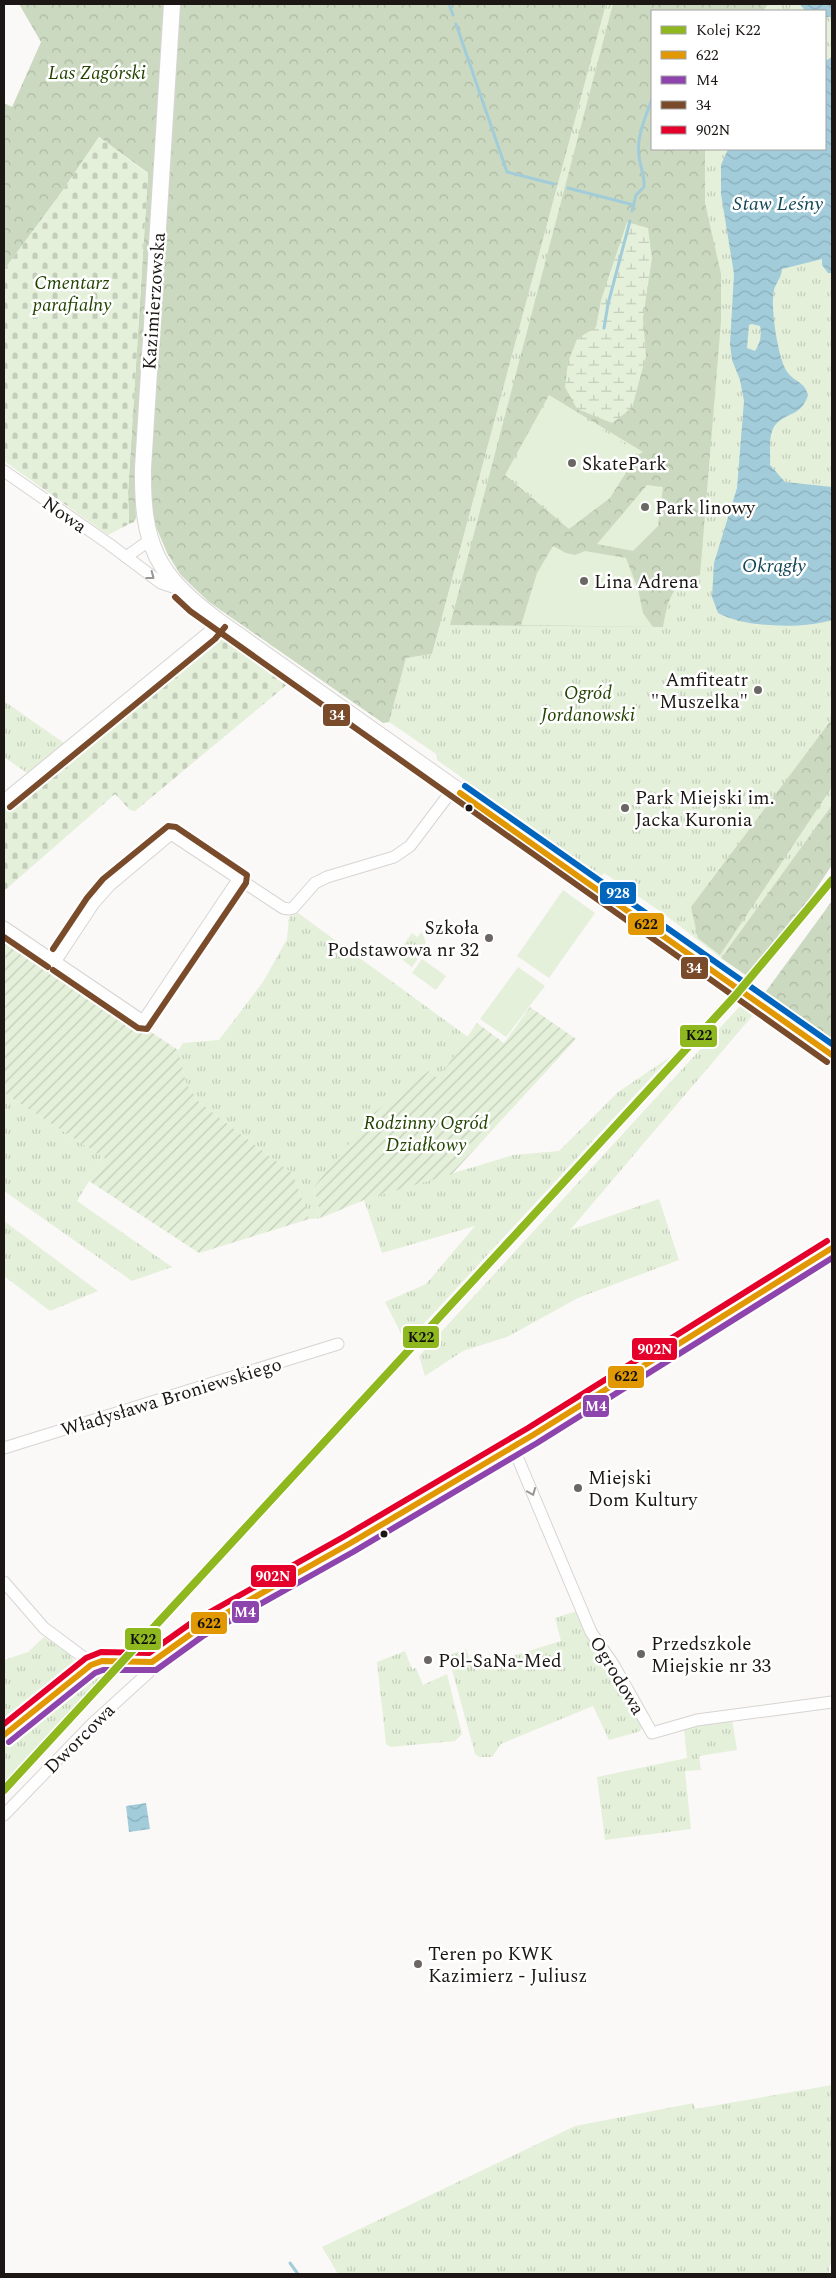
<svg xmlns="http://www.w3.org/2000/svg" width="836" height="2278" font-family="Spectral,serif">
  <defs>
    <pattern id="grass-tufts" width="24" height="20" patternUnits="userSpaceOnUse" patternTransform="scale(1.25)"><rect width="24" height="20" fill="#e4f0da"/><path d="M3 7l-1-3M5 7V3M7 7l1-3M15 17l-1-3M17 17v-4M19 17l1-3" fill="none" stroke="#c3cdba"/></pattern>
    <pattern id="forest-crowns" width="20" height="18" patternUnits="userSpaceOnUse" patternTransform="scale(1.25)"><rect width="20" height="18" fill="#cbd9c0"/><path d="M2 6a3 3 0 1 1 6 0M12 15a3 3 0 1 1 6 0" fill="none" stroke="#aebaa4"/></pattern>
    <pattern id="wetland-marsh" width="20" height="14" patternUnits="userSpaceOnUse" patternTransform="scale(1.25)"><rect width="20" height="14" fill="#e4f0da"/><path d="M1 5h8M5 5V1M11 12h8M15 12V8" fill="none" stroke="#c3cdba"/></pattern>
    <pattern id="cemetery-stones" width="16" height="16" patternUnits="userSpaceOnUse" patternTransform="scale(1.25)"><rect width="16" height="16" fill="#e4f0da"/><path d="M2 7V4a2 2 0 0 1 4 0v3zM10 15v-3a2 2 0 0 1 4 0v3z" fill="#c3cdba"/></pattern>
    <pattern id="garden-furrows" width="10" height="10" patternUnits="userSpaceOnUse" patternTransform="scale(1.25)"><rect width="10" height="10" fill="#e4f0da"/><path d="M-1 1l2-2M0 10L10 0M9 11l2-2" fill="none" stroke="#c3cdba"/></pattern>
    <pattern id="water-waves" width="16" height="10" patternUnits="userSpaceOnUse" patternTransform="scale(1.25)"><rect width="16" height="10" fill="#a2ccda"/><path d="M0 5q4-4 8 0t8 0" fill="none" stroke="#8baeba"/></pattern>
  </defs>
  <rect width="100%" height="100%" fill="#fbf9f7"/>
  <g fill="url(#grass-tufts)" fill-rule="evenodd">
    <path d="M 606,4 L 832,4 L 832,805 L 721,958 L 664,914 L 604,873 L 599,879 L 560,852 L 557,845 L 437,760 L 436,754 L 389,722 L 406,658 L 432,654 ZM 652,11 L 825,11 L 825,149 L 652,149 Z"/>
    <polygon points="4,701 64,743 27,773 4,757"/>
    <polygon points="298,913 468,1037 438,1080 314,1187 321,1218 309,1219 293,1174 199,1102 186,1083 178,1051 183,1043 219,1040 263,982 287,939 289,917"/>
    <polygon points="422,932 426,943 420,950 422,953 412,967 396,955 412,933 417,937"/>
    <polygon points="741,1005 753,1015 570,1230 659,1199 679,1260 578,1298 507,1337 463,1351 425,1376 419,1356"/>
    <polygon points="670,1057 406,1343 385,1302 426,1284 475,1226 382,1253 364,1200 513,1155 559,1151 618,1092"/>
    <polygon points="4,1093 109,1161 89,1181 77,1201 172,1267 132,1281 4,1191"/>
    <polygon points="4,1221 98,1291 50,1311 4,1276"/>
    <polygon points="577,1611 584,1628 644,1727 638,1732 609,1740 593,1706 501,1744 492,1757 479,1757 475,1754 448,1655 466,1649 473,1668 561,1641 555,1618"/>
    <path d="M 44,1637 L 70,1655 L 76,1664 C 58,1688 29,1706 4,1723 L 4,1660 L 28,1652 Z"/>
    <polygon points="405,1651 412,1669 416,1668 423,1685 447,1674 462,1734 455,1741 390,1747 386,1744 377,1662"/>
    <polygon points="99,1669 102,1671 102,1669 112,1669 4,1785 4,1745"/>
    <polygon points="732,1719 737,1750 699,1756 701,1770 685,1771 691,1829 605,1840 597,1777 687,1758 684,1729"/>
    <polygon points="832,2085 832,2262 829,2267 829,2274 338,2274 322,2247 575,2126 694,2103 695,2109"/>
  </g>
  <g fill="url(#forest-crowns)" fill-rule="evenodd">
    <polygon points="19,4 165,4 143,373 135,477 136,518 134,522 129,524 128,492 148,173 99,137 61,193 4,270 4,103 12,107 41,42"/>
    <polygon points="178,4 606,4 432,654 406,658 389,722 383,723 209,602 192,586 180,574 167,553 147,505"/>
    <path d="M 613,4 L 768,4 L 763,11 L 652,11 L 652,149 L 705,149 L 705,203 L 721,274 L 721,321 L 700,575 C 671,582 668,601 663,627 L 450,625 ZM 549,395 L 643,452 L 637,455 L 610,498 L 569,529 L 505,475 Z"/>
    <polygon points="832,719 832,787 720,955 698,938 691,907"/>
    <polygon points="832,805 832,865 804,907 747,976 721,958"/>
    <polygon points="832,901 832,1048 764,994"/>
  </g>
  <polygon fill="url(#wetland-marsh)" points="627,222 648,228 652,258 643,318 646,356 632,408 612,423 577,409 565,387 568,362 577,339 596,327 601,300"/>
  <g fill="url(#cemetery-stones)">
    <polygon points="99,137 148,174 128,492 129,524 108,535 4,461 4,270 61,193"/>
    <polygon points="218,635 222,635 289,683 135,811 130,810 115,794 4,891 4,808 210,639"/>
  </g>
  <g fill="url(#garden-furrows)">
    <polygon points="4,934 178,1050 186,1083 199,1102 293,1174 309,1219 199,1253 89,1181 109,1161 4,1093"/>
    <polygon points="530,1007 576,1039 452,1174 364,1200 321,1218 314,1187 374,1113 429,1071 438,1079 477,1023 504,1043"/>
  </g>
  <g fill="#e4f0da">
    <polygon points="549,397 637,452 608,495 568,527 508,474"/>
    <polygon points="647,485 663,487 658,526 633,551 597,544"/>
    <polygon points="553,546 566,553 575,555 585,551 626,558 638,589 643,613 653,627 521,625 537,573"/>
    <polygon points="563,890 595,913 549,978 517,956"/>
    <polygon points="422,959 446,976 436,990 412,973"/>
    <polygon points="518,967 545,986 506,1037 480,1019"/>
  </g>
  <g fill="url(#water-waves)" fill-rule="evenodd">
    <polygon points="800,4 832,4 832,17 825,17 825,11 805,11"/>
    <path d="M 832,57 L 832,273 L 828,273 L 822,265 L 822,259 L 782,269 C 781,279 776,282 774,290 C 770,306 778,361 788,373 C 795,382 805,382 808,395 C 802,415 789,412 777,423 C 767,432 771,454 770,465 L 785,482 L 832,487 L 832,620 C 803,629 745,628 718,613 L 712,597 L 714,563 L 737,488 L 744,401 L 740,380 L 732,360 L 730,344 L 734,274 L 721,194 L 721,165 L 728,149 L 825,149 L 825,61 ZM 752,324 L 760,326 C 762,336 760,343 755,351 L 747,348 L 749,325 Z"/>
    <polygon points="146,1803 150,1829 129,1832 126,1806"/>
  </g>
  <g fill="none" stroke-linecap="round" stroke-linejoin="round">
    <g stroke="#a2ccda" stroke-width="3">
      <polyline points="449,4 453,15"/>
      <polyline points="456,24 507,172 554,184"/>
      <polyline points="568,188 634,205"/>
      <path d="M 632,211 L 636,195 L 644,187 C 645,175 640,167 639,156 C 636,137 646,116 652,99"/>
      <polyline points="604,328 608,304 630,221"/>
      <polyline points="290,2263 298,2274"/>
    </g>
    <g stroke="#d7d4d2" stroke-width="13">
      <g id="street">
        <polyline points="4,471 109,544 161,583 179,589"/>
        <polyline points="126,557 150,540"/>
        <polyline points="4,800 209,632 218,621"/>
        <polyline points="4,927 143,1021 239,878"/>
        <polyline points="55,962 94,903 110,885 171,834 283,908 289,909 293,908 315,883 327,877 394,857 410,846 453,789"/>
        <polyline points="513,1447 591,1632 613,1664 652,1733 697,1720 832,1702"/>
        <polyline points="4,1448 338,1344"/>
        <polyline points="4,1582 44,1628 87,1660 91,1665"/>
        <polyline points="4,1815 92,1724 148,1673 152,1662"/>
      </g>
    </g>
    <g stroke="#d7d4d2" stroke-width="18">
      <g id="secondary">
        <path d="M 172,4 L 143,468 C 142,545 156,575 218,621 L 832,1055"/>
        <polyline points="4,1735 91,1665 102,1661 152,1662 198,1629 349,1544 533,1435 832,1248"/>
      </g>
    </g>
    <use href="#street" stroke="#fefefe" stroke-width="11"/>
    <use href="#secondary" stroke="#fefefe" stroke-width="16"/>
    <g stroke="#fff" stroke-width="10">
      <g id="bus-1">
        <polyline points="460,793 832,1055"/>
        <polyline points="4,1735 91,1665 102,1661 152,1662 198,1629 349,1544 533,1435 832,1248"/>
      </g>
    </g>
    <g stroke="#fff" stroke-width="10">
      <polyline id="bus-2" points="9,1742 95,1673 103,1670 156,1670 203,1636 353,1552 537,1443 832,1258"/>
    </g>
    <g stroke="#fff" stroke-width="10">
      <g id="bus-3">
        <polyline points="175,597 190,611 827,1062"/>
        <polyline points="10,807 215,639 225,627"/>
        <polyline points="4,937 48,967"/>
        <polyline points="53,970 138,1028 147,1029 246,883 247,875 176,827 168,826 103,879 87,898 53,949"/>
      </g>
    </g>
    <g stroke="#fff" stroke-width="10">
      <polyline id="bus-4" points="4,1724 86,1658 101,1652 149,1653 194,1621 345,1536 528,1428 827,1241"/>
    </g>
    <g stroke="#fff" stroke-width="10">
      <polyline id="bus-5" points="465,786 832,1044"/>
    </g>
    <use href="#bus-1" stroke="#e19802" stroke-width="6"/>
    <use href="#bus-2" stroke="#8e44ad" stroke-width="6"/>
    <use href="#bus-3" stroke="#7a4b2a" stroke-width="6"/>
    <use href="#bus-4" stroke="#e4002b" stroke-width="6"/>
    <use href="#bus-5" stroke="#0065bd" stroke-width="6"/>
    <g stroke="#fff" stroke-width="11">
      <polyline id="rail-1" points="4,1790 735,996 832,880"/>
    </g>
    <use href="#rail-1" stroke="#8fb81e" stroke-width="8"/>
  </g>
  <defs><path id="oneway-chevron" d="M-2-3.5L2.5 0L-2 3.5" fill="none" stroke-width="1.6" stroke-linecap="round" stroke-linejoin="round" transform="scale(1.25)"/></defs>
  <g stroke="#989695">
    <use href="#oneway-chevron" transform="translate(151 576) rotate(37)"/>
    <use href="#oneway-chevron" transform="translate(532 1492) rotate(68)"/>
  </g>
  <g fill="#6a6664" stroke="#fff" stroke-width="2">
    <circle cx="572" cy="463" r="5"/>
    <circle cx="645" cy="507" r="5"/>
    <circle cx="584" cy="581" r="5"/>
    <circle cx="758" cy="690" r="5"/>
    <circle cx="625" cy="808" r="5"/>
    <circle cx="489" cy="938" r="5"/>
    <circle cx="578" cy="1488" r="5"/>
    <circle cx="641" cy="1654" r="5"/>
    <circle cx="428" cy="1660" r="5"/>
    <circle cx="418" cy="1964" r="5"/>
  </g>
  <g fill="#1c1715" stroke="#fff" stroke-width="2">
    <circle cx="469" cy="808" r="4.5"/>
    <circle cx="384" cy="1534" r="4.5"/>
  </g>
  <g text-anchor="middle" stroke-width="5" stroke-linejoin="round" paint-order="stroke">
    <g font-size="19" font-style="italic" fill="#234401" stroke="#fff">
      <text x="97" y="79">Las Zagórski</text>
      <text x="72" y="289">Cmentarz<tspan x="72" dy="22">parafialny</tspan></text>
      <text x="588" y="699">Ogród<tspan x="588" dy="22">Jordanowski</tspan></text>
      <text x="426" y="1129">Rodzinny Ogród<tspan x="426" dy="22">Działkowy</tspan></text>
    </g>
    <g font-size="19" fill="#1c1715" stroke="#fff">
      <text transform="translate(153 301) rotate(-86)" y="7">Kazimierzowska</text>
      <text transform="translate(65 514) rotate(35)" y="7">Nowa</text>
      <text transform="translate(171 1396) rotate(-17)" y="7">Władysława Broniewskiego</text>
      <text transform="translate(618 1675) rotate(59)" y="7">Ogrodowa</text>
      <text transform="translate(79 1738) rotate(-45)" y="7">Dworcowa</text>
    </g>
    <g font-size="19" fill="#1c1715" stroke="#fff" text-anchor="start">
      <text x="582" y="470">SkatePark</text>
      <text x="655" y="514">Park linowy</text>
      <text x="594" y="588">Lina Adrena</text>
      <text x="748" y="686" text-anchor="end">Amfiteatr<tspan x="748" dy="22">"Muszelka"</tspan></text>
      <text x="635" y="804">Park Miejski im.<tspan x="635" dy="22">Jacka Kuronia</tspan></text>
      <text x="479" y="934" text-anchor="end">Szkoła<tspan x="479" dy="22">Podstawowa nr 32</tspan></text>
      <text x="588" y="1484">Miejski<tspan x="588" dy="22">Dom Kultury</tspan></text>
      <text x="651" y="1650">Przedszkole<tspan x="651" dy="22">Miejskie nr 33</tspan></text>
      <text x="438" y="1667">Pol-SaNa-Med</text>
      <text x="428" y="1960">Teren po KWK<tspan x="428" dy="22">Kazimierz - Juliusz</tspan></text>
    </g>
    <g font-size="20" font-style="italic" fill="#134756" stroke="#fff">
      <text x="778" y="210">Staw Leśny</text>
      <text x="774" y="572">Okrągły</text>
    </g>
  </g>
  <g stroke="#fff" stroke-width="2">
    <rect x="322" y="703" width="29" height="24" rx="5" fill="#7a4b2a"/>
    <rect x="599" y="881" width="38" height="24" rx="5" fill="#0065bd"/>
    <rect x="627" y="912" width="38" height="24" rx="5" fill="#e19802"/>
    <rect x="680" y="956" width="29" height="24" rx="5" fill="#7a4b2a"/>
    <rect x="679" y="1024" width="39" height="24" rx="5" fill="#8fb81e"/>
    <rect x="402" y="1325" width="38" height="24" rx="5" fill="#8fb81e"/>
    <rect x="631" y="1337" width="47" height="24" rx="5" fill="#e4002b"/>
    <rect x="607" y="1365" width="38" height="24" rx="5" fill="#e19802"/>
    <rect x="582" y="1394" width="28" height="24" rx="5" fill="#8e44ad"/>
    <rect x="250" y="1564" width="47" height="24" rx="5" fill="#e4002b"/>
    <rect x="231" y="1600" width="29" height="24" rx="5" fill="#8e44ad"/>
    <rect x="190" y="1611" width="38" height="24" rx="5" fill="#e19802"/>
    <rect x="124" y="1627" width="38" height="24" rx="5" fill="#8fb81e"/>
  </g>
  <g font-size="14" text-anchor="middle" font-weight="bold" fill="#fff">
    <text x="337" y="720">34</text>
    <text x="618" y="898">928</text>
    <text x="694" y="973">34</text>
    <text x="655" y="1354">902N</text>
    <text x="596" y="1411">M4</text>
    <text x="273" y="1581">902N</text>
    <text x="245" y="1617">M4</text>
  </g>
  <g font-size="14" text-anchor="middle" font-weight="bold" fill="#111">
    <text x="646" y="929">622</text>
    <text x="699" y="1040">K22</text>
    <text x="421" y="1342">K22</text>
    <text x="626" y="1381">622</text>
    <text x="209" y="1628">622</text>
    <text x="143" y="1644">K22</text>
  </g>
  <rect width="836" height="2278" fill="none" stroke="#1c1715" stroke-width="10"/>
  <rect x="651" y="10" width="175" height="140" fill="#ffffff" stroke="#a4a2a1"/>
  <rect x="661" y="26" width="25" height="8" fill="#8fb81e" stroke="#a4a2a1"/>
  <text x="696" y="35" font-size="15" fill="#1c1715">Kolej K22</text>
  <rect x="661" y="51" width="25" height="8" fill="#e19802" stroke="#a4a2a1"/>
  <text x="696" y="60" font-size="15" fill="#1c1715">622</text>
  <rect x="661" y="76" width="25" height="8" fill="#8e44ad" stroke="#a4a2a1"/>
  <text x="696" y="85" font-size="15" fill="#1c1715">M4</text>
  <rect x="661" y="101" width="25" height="8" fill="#7a4b2a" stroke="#a4a2a1"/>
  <text x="696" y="110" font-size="15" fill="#1c1715">34</text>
  <rect x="661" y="126" width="25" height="8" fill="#e4002b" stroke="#a4a2a1"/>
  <text x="696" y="135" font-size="15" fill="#1c1715">902N</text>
</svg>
